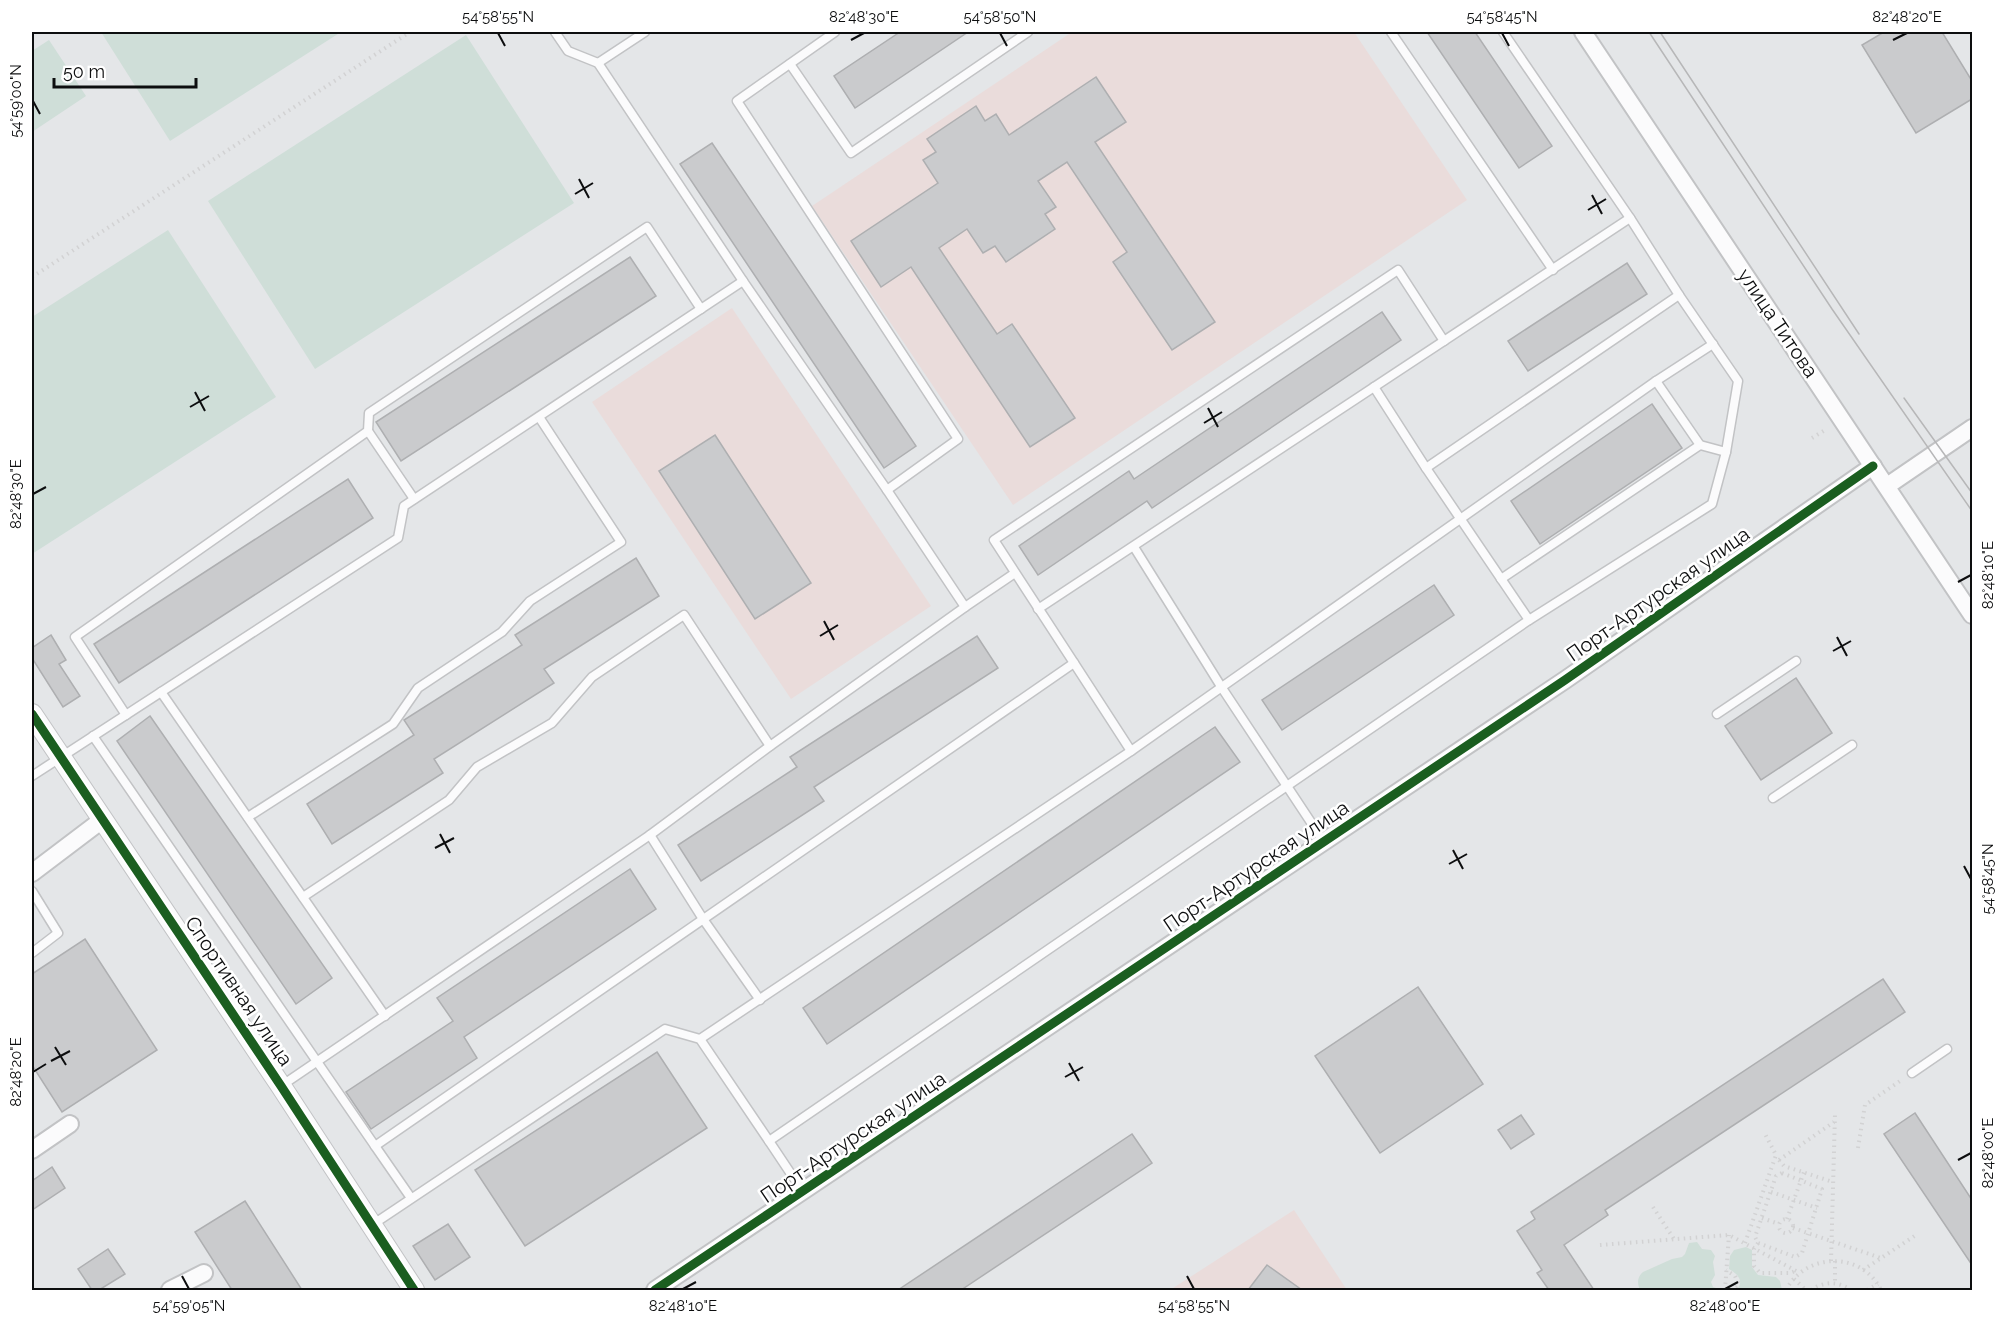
<svg xmlns="http://www.w3.org/2000/svg" width="2004" height="1322" font-family="Raleway,sans-serif">
  <rect width="100%" height="100%" fill="#e4e6e8"/>
  <g fill="#eadcdb">
    <polygon points="1072,32 1354,32 1467,200 1013,505 812,206"/>
    <polygon points="732,308 931,606 791,699 592,402"/>
    <polygon points="1294,1210 1347,1290 1170,1290"/>
  </g>
  <g fill="#cfded8">
    <polygon points="101,32 341,32 170,141"/>
    <polygon points="466,35 574,203 315,369 208,201"/>
    <polygon points="49,40 86,96 32,132 32,51"/>
    <polygon points="168,230 276,397 32,554 32,317"/>
    <path d="M 1697,1242 L 1702,1249 L 1711,1250 L 1715,1256 L 1713,1262 L 1715,1275 L 1711,1282 L 1713,1287 L 1722,1290 L 1640,1290 C 1637,1283 1637,1277 1643,1272 L 1672,1259 L 1682,1257 L 1685,1254 L 1689,1243 Z"/>
    <path d="M 1746,1247 L 1752,1250 L 1752,1267 L 1758,1275 L 1776,1277 L 1780,1281 L 1782,1290 L 1736,1290 C 1745,1282 1738,1274 1729,1269 L 1730,1256 L 1734,1250 Z"/>
  </g>
  <g fill="#cacbcd" stroke="#aeafb1" stroke-width="1.5">
    <polygon points="900,32 968,32 855,108 834,76"/>
    <polygon points="1427,32 1475,32 1552,146 1519,168"/>
    <polygon points="1884,32 1942,32 1972,81 1972,99 1916,133 1862,45"/>
    <polygon points="1096,77 1126,122 1095,142 1215,322 1172,350 1113,262 1127,252 1067,162 1038,181 1056,207 1045,214 1055,229 1006,262 995,246 983,253 967,229 939,248 997,334 1012,324 1075,418 1030,447 911,267 881,287 851,241 938,183 923,160 936,152 927,139 976,106 985,121 996,114 1009,135"/>
    <polygon points="712,143 916,446 884,468 680,164"/>
    <polygon points="630,257 656,296 401,461 376,422"/>
    <polygon points="1627,263 1647,294 1528,371 1508,341"/>
    <polygon points="1382,312 1401,340 1152,508 1147,501 1038,575 1019,546 1129,471 1134,479"/>
    <polygon points="1652,404 1682,448 1540,544 1511,501"/>
    <polygon points="715,435 811,583 755,619 659,471"/>
    <polygon points="348,479 373,518 119,683 94,644"/>
    <polygon points="636,558 659,596 544,669 554,683 434,759 443,773 332,844 307,804 414,735 404,720 522,645 515,635"/>
    <polygon points="1434,585 1454,615 1282,730 1262,700"/>
    <polygon points="51,635 66,660 59,664 80,696 63,707 32,658 32,648"/>
    <polygon points="977,636 998,668 814,787 824,801 701,881 678,845 797,767 790,757"/>
    <polygon points="1796,678 1832,733 1761,780 1725,726"/>
    <polygon points="150,716 332,978 296,1004 117,741"/>
    <polygon points="1215,727 1240,762 827,1044 803,1008"/>
    <polygon points="630,869 656,909 464,1037 477,1058 371,1129 346,1092 453,1021 437,998"/>
    <polygon points="85,939 157,1050 62,1112 32,1065 32,974"/>
    <polygon points="1883,979 1905,1012 1605,1210 1608,1215 1564,1245 1594,1290 1549,1290 1537,1273 1542,1270 1517,1231 1535,1219 1531,1212"/>
    <polygon points="1418,987 1483,1084 1380,1153 1315,1056"/>
    <polygon points="657,1052 707,1128 525,1246 475,1170"/>
    <polygon points="1915,1113 1972,1200 1972,1265 1884,1134"/>
    <polygon points="1521,1115 1534,1134 1511,1149 1498,1130"/>
    <polygon points="1132,1134 1152,1163 961,1290 898,1290"/>
    <polygon points="52,1167 65,1188 32,1210 32,1181"/>
    <polygon points="245,1201 302,1290 232,1290 195,1232"/>
    <polygon points="448,1224 470,1257 435,1280 413,1246"/>
    <polygon points="108,1249 125,1274 99,1290 92,1290 78,1269"/>
    <polygon points="1267,1265 1302,1290 1248,1290"/>
  </g>
  <g fill="none" stroke-linecap="round" stroke-linejoin="round">
    <g stroke="#c2c3c5" stroke-width="11">
      <g id="service">
        <polyline points="555,32 568,51 598,63 743,281"/>
        <polyline points="835,32 737,101 958,439 887,490"/>
        <polyline points="1391,32 1553,270"/>
        <polyline points="598,63 645,32"/>
        <polyline points="790,64 851,153 1028,32"/>
        <polyline points="1656,381 1700,445 1726,452"/>
        <polyline points="1374,387 1426,468 1679,295 1630,218 1503,32"/>
        <polyline points="368,431 414,499"/>
        <polyline points="1134,547 1222,688 1324,842"/>
        <polyline points="1501,579 1700,445"/>
        <polyline points="965,607 1015,573"/>
        <polyline points="1038,609 1630,218"/>
        <polyline points="1529,620 1712,504 1726,452 1738,381 1679,295"/>
        <polyline points="1074,663 1131,751"/>
        <polyline points="161,692 385,1016"/>
        <polyline points="1717,714 1796,661"/>
        <polyline points="126,715 75,637 368,431 369,413 647,227 701,309"/>
        <polyline points="93,736 375,1146 1074,663 994,540 1398,270 1444,341"/>
        <polyline points="32,776 398,538 404,506 743,281 887,490 965,607 770,746 650,835 281,1086"/>
        <polyline points="1773,798 1852,745"/>
        <polyline points="248,817 393,724 418,688 502,632 530,601 621,542 539,417"/>
        <polyline points="650,835 703,919 760,1000"/>
        <polyline points="32,891 58,933 32,953"/>
        <polyline points="303,897 449,800 477,767 552,723 592,677 684,615 770,746"/>
        <polyline points="700,1039 1131,751 1656,381 1713,344"/>
        <polyline points="1912,1073 1947,1049"/>
        <polyline points="769,1141 803,1192"/>
        <polyline points="375,1146 411,1198"/>
        <polyline points="372,1225 665,1029 700,1039 769,1141 1529,620 1426,468"/>
      </g>
    </g>
    <g stroke="#c2c3c5" stroke-width="20">
      <g id="minor">
        <polyline points="1583,32 1972,615"/>
        <polyline points="1887,486 1972,428"/>
        <polyline points="32,873 102,820"/>
        <polyline points="32,1150 70,1124"/>
        <polyline points="170,1290 204,1273"/>
        <polyline points="655,1290 1565,680 1873,466"/>
      </g>
    </g>
    <g stroke="#c2c3c5" stroke-width="22">
      <polyline id="tertiary" points="32,714 281,1086 414,1290"/>
    </g>
    <g stroke="#d2d2d3" stroke-width="4" stroke-dasharray="1.5 4.5" stroke-linecap="butt">
      <polyline points="32,277 410,32"/>
      <polyline points="1812,438 1825,430"/>
      <polyline points="1858,1148 1865,1105 1903,1079"/>
      <polyline points="1779,1160 1834,1122"/>
      <polyline points="1779,1160 1784,1166 1833,1182"/>
      <polygon points="1782,1173 1822,1189 1802,1253 1795,1257 1758,1243 1755,1237 1776,1176"/>
      <polyline points="1771,1192 1817,1208"/>
      <polyline points="1653,1207 1674,1239"/>
      <polyline points="1762,1218 1779,1224"/>
      <circle cx="1786" cy="1226" r="7"/>
      <polyline points="1787,1219 1804,1172"/>
      <polyline points="1793,1228 1881,1258"/>
      <polyline points="1745,1243 1776,1155 1764,1132"/>
      <polyline points="1758,1243 1754,1249 1754,1266 1760,1273 1790,1273 1795,1271"/>
      <polyline points="1600,1245 1729,1235 1800,1273"/>
      <polyline points="1831,1261 1835,1114"/>
      <polyline points="1835,1261 1835,1283"/>
      <polyline points="1863,1270 1916,1235"/>
      <polyline points="1794,1279 1806,1290"/>
      <polyline points="1725,1290 1729,1235"/>
      <polyline points="1725,1290 1733,1290 1739,1285 1735,1276 1726,1270"/>
      <path d="M 1786,1290 C 1806,1252 1862,1251 1881,1290"/>
      <path d="M 1811,1290 C 1825,1281 1837,1281 1851,1290"/>
      <polyline points="1867,1290 1878,1284"/>
    </g>
    <use href="#service" stroke="#fbfbfc" stroke-width="8"/>
    <use href="#minor" stroke="#fbfbfc" stroke-width="16"/>
    <use href="#tertiary" stroke="#fbfbfc" stroke-width="20"/>
    <g stroke="#b7b7b8" stroke-width="1.5">
      <polyline points="1649,32 1832,309 1972,511"/>
      <polyline points="1660,32 1859,334"/>
      <polyline points="1904,398 1972,493"/>
    </g>
    <g stroke="#fff" stroke-width="13">
      <g id="cycleway">
        <polyline points="32,714 281,1086 414,1290"/>
        <polyline points="655,1290 1565,680 1873,466"/>
      </g>
    </g>
    <use href="#cycleway" stroke="#1b5e20" stroke-width="9"/>
  </g>
  <path fill="none" stroke="#0d0e0f" stroke-width="2" d="M 498,33 L 505,46M 1000,33 L 1007,46M 1502,33 L 1509,46M 851,40 L 864,33M 1893,40 L 1907,33M 33,101 L 40,114M 579,179 L 589,198M 575,194 L 593,183M 1592,195 L 1602,214M 1588,210 L 1606,199M 195,392 L 205,411M 190,407 L 209,396M 1208,408 L 1218,427M 1204,423 L 1222,412M 33,494 L 46,487M 1958,582 L 1971,575M 824,621 L 834,640M 820,636 L 838,625M 1837,637 L 1847,656M 1833,651 L 1851,641M 440,834 L 450,853M 435,848 L 454,838M 1453,850 L 1463,869M 1449,864 L 1467,854M 1964,866 L 1971,879M 55,1047 L 66,1065M 51,1061 L 70,1051M 1069,1063 L 1079,1081M 33,1072 L 46,1064M 1065,1077 L 1083,1067M 1958,1160 L 1971,1153M 182,1276 L 189,1289M 1187,1276 L 1194,1289M 683,1289 L 696,1282M 1725,1289 L 1738,1282"/>
  <g text-anchor="middle" stroke-width="5" stroke-linejoin="round" paint-order="stroke">
    <g font-size="20" fill="#0d0e0f" stroke="#fff">
      <text transform="translate(1778 323) rotate(56)" y="7">улица Титова</text>
      <text transform="translate(1658 594) rotate(-35)" y="7">Порт-Артурская улица</text>
      <text transform="translate(1256 866) rotate(-34)" y="7">Порт-Артурская улица</text>
      <text transform="translate(239 991) rotate(56)" y="7">Спортивная улица</text>
      <text transform="translate(853 1137) rotate(-34)" y="7">Порт-Артурская улица</text>
    </g>
  </g>
  <rect width="2004" height="1322" fill="none" stroke="#ffffff" stroke-width="66"/>
  <path d="M54 78v9h142v-9" fill="none" stroke="#0d0e0f" stroke-width="3"/>
  <text x="63" y="78" font-size="18" fill="#0d0e0f" stroke="#ffffff" stroke-width="4.5" paint-order="stroke">50 m</text>
  <rect x="33" y="33" width="1938" height="1256" fill="none" stroke="#0d0e0f" stroke-width="2"/>
  <g font-size="15" text-anchor="middle" fill="#0d0e0f">
    <text x="498" y="22">54°58'55"N</text>
    <text x="864" y="22">82°48'30"E</text>
    <text x="1000" y="22">54°58'50"N</text>
    <text x="1502" y="22">54°58'45"N</text>
    <text x="1907" y="22">82°48'20"E</text>
    <text transform="translate(16 101) rotate(-90)" y="5">54°59'00"N</text>
    <text transform="translate(16 494) rotate(-90)" y="5">82°48'30"E</text>
    <text transform="translate(1988 575) rotate(-90)" y="5">82°48'10"E</text>
    <text transform="translate(1988 879) rotate(-90)" y="5">54°58'45"N</text>
    <text transform="translate(16 1072) rotate(-90)" y="5">82°48'20"E</text>
    <text transform="translate(1988 1153) rotate(-90)" y="5">82°48'00"E</text>
    <text x="189" y="1311">54°59'05"N</text>
    <text x="683" y="1311">82°48'10"E</text>
    <text x="1194" y="1311">54°58'55"N</text>
    <text x="1725" y="1311">82°48'00"E</text>
  </g>
</svg>
